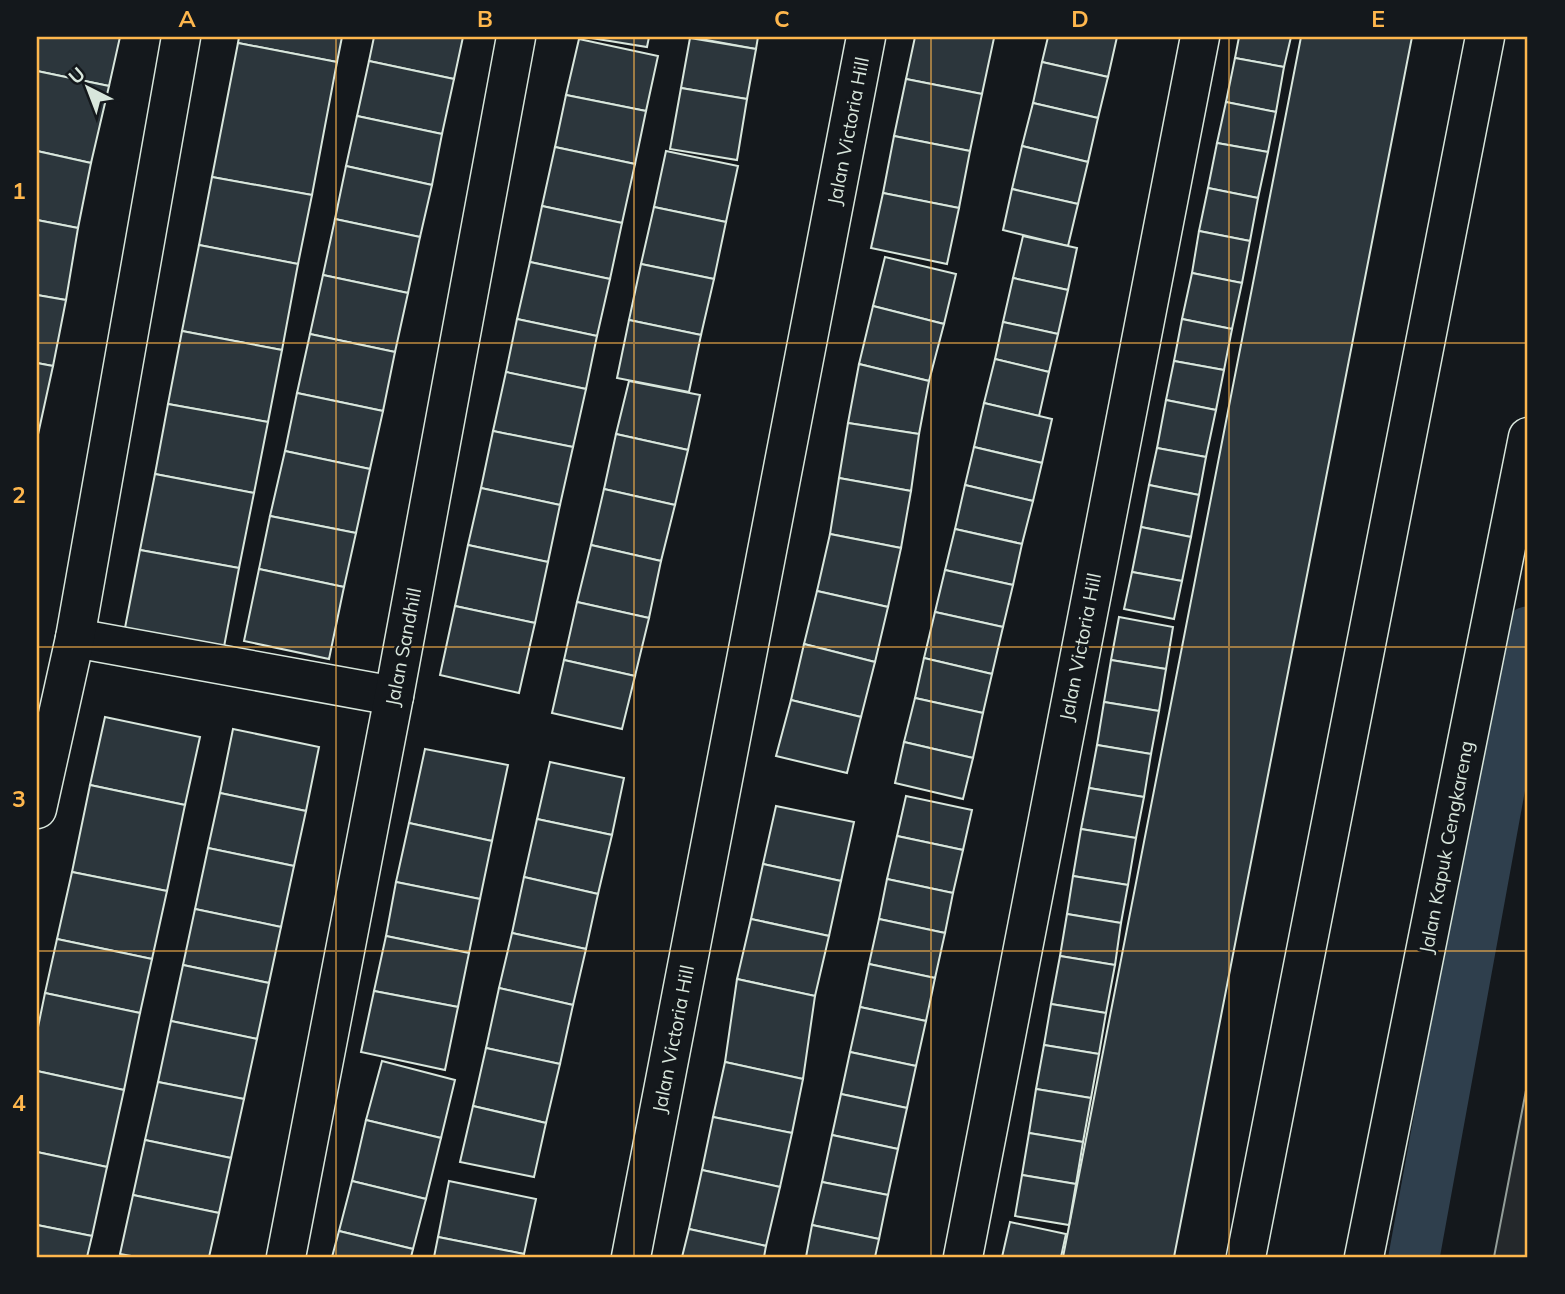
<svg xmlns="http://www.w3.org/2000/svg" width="1565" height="1294" font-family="Mulish,sans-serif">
  <rect width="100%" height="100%" fill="#14181c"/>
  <polygon fill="#24282b" stroke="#939e99" stroke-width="2" points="1528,1080 1528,1257 1494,1257"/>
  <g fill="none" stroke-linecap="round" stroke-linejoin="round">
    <polyline stroke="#2f3f4d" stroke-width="51" points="1414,1257 1528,632"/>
  </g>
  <g fill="#2c363c" stroke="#d8e6dc" stroke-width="2">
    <polygon points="37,37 120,37 109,86 37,71"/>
    <polygon points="239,37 342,37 337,62 238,43"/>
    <polygon points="374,37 463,37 454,79 369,61"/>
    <polygon points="585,37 649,37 647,47"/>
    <polygon points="690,37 758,37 756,49"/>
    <polygon points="915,37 994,38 982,94 906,79"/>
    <polygon points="1048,37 1117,37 1108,77 1042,62"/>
    <polygon points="1239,37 1291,37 1284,67 1235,58"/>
    <polygon points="1301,37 1412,37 1174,1257 1063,1257"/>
    <polygon points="690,38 756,49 747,99 681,88"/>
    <polygon points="579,39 658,56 646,111 566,95"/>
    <polygon points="238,43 337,62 312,195 212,177"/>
    <polygon points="1235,58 1284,67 1276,112 1226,102"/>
    <polygon points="369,61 454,79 442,134 357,116"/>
    <polygon points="1042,62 1108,77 1098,118 1033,103"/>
    <polygon points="37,71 109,86 91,163 37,151"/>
    <polygon points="906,79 982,94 970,151 894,136"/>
    <polygon points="681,88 747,99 737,160 670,149"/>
    <polygon points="566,95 646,111 635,164 555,147"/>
    <polygon points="1226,102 1276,112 1268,152 1217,143"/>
    <polygon points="1033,103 1098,118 1088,162 1022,146"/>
    <polygon points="357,116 442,134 432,185 346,166"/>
    <polygon points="894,136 970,151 959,208 883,193"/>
    <polygon points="1217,143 1268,152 1258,198 1208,188"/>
    <polygon points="1022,146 1088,162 1078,204 1012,189"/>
    <polygon points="555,147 635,164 622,223 542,206"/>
    <polygon points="37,151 91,163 78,228 37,220"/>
    <polygon points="666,151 738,166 726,222 654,207"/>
    <polygon points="346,166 432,185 420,237 335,219"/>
    <polygon points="212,177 312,195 298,264 199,245"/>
    <polygon points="1208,188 1258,198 1250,241 1199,231"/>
    <polygon points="1012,189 1078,204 1068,246 1003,230"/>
    <polygon points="883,193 959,208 947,264 871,248"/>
    <polygon points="542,206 622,223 610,279 530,262"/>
    <polygon points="654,207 726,222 714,279 641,264"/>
    <polygon points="335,219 420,237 408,293 323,275"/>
    <polygon points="37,220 78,228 66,300 37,295"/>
    <polygon points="1199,231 1250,241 1242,283 1192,273"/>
    <polygon points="1023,236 1077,248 1068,290 1013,278"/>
    <polygon points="199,245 298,264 282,350 182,331"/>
    <polygon points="885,257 956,274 944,324 873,306"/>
    <polygon points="530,262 610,279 597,336 517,319"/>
    <polygon points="641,264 714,279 701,335 629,320"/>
    <polygon points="1192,273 1242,283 1232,329 1182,319"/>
    <polygon points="323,275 408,293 395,352 310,334"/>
    <polygon points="1013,278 1068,290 1058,334 1003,322"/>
    <polygon points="37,295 66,300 53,366 37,363"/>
    <polygon points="873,306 944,324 929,381 859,364"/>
    <polygon points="517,319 597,336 586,389 506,372"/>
    <polygon points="1182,319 1232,329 1224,370 1174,361"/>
    <polygon points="629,320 701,335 689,392 617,378"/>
    <polygon points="1003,322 1058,334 1049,372 995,359"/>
    <polygon points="182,331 282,350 268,422 168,404"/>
    <polygon points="310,334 395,352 383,411 297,393"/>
    <polygon points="995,359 1049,372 1039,416 984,403"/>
    <polygon points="1174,361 1224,370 1216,410 1166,400"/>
    <polygon points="37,363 53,366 37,439"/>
    <polygon points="859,364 929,381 919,434 848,423"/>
    <polygon points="506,372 586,389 573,447 493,431"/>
    <polygon points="629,381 700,395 688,450 616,434"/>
    <polygon points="297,393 383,411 370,469 285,451"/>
    <polygon points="1166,400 1216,410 1206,457 1157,448"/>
    <polygon points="984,403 1052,419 1042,463 974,447"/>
    <polygon points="168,404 268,422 254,493 155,474"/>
    <polygon points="848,423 919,434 911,491 839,478"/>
    <polygon points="493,431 573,447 560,505 481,488"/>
    <polygon points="616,434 688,450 675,505 604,489"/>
    <polygon points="974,447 1042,463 1033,501 965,485"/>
    <polygon points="1157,448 1206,457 1199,495 1149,485"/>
    <polygon points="285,451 370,469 356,533 270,516"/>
    <polygon points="155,474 254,493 239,568 140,550"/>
    <polygon points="839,478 911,491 901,548 830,534"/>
    <polygon points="965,485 1033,501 1022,544 955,529"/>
    <polygon points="1149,485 1199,495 1191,537 1141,527"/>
    <polygon points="481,488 560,505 548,562 468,545"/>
    <polygon points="604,489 675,505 661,561 591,545"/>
    <polygon points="270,516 356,533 344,587 259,569"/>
    <polygon points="1141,527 1191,537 1182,581 1132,572"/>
    <polygon points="955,529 1022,544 1013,585 945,570"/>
    <polygon points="830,534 901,548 888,607 817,591"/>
    <polygon points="468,545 548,562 535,623 455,606"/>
    <polygon points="591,545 661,561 649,618 577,602"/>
    <polygon points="140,550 239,568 223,652 124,633"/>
    <polygon points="259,569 344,587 329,659 244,641"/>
    <polygon points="945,570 1013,585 1003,627 935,612"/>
    <polygon points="1132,572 1182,581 1174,619 1124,609"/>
    <polygon points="817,591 888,607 875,662 804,644"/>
    <polygon points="577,602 649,618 635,676 564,660"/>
    <polygon points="455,606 535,623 519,693 440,675"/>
    <polygon points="935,612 1003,627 992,674 924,658"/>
    <polygon points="1119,617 1173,627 1166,669 1111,660"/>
    <polygon points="804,644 875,662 861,717 791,700"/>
    <polygon points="924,658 992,674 983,713 915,698"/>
    <polygon points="564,660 635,676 622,729 552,713"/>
    <polygon points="1111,660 1166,669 1159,711 1104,702"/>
    <polygon points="915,698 983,713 973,758 904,742"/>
    <polygon points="791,700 861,717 847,773 776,756"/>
    <polygon points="1104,702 1159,711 1151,754 1097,745"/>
    <polygon points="105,717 200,737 185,805 90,785"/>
    <polygon points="233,729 319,747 306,811 220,793"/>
    <polygon points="904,742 973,758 963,799 895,783"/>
    <polygon points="1097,745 1151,754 1144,797 1089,788"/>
    <polygon points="425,749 508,765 492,841 409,823"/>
    <polygon points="550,762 624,778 612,835 537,819"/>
    <polygon points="90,785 185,805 167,891 72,872"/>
    <polygon points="1089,788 1144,797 1136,838 1081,829"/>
    <polygon points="220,793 306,811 294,866 208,848"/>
    <polygon points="906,796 972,810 963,850 897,836"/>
    <polygon points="776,806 854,822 841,881 763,864"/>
    <polygon points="537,819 612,835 598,894 524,877"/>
    <polygon points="409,823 492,841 480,899 396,882"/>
    <polygon points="1081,829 1136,838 1128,885 1073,876"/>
    <polygon points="897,836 963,850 953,893 887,879"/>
    <polygon points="208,848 294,866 281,927 195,909"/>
    <polygon points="763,864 841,881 829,936 751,919"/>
    <polygon points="72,872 167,891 152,959 57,939"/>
    <polygon points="1073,876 1128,885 1121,923 1067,914"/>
    <polygon points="524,877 598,894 586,949 512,933"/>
    <polygon points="887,879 953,893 945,933 879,919"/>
    <polygon points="396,882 480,899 469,953 386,936"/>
    <polygon points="195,909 281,927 269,983 183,965"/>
    <polygon points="1067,914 1121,923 1115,965 1060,956"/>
    <polygon points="751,919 829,936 815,996 737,979"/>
    <polygon points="879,919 945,933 935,978 869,964"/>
    <polygon points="512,933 586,949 573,1005 499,988"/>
    <polygon points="386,936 469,953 458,1007 374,991"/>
    <polygon points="57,939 152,959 140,1013 45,993"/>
    <polygon points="1060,956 1115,965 1106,1013 1051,1004"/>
    <polygon points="869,964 935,978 926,1021 860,1007"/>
    <polygon points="183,965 269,983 257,1039 171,1021"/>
    <polygon points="737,979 815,996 803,1079 725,1062"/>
    <polygon points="499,988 573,1005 560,1064 486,1048"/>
    <polygon points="374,991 458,1007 445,1070 361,1052"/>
    <polygon points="45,993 140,1013 124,1090 37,1071 37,1032"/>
    <polygon points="1051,1004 1106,1013 1099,1054 1044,1045"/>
    <polygon points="860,1007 926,1021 916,1066 850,1052"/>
    <polygon points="171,1021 257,1039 244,1099 158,1082"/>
    <polygon points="1044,1045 1099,1054 1091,1098 1036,1089"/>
    <polygon points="486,1048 560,1064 546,1123 473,1106"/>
    <polygon points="850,1052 916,1066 907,1108 841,1094"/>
    <polygon points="382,1061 455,1080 441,1138 366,1120"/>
    <polygon points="725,1062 803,1079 792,1133 713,1117"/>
    <polygon points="37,1071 124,1090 107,1167 37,1152"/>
    <polygon points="158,1082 244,1099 231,1158 145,1140"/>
    <polygon points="1036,1089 1091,1098 1083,1142 1029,1133"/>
    <polygon points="841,1094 907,1108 898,1149 832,1135"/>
    <polygon points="473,1106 546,1123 534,1177 460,1162"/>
    <polygon points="713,1117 792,1133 780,1187 702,1170"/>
    <polygon points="366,1120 441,1138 426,1199 352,1181"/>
    <polygon points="1029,1133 1083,1142 1076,1184 1022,1175"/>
    <polygon points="832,1135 898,1149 888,1195 822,1182"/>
    <polygon points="145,1140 231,1158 219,1213 133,1195"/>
    <polygon points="37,1152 107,1167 92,1236 37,1225"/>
    <polygon points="702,1170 780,1187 766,1246 689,1229"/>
    <polygon points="1022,1175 1076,1184 1069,1225 1015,1216"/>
    <polygon points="352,1181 426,1199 413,1249 339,1231"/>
    <polygon points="449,1181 536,1199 524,1254 438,1237"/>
    <polygon points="822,1182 888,1195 879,1239 812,1225"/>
    <polygon points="133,1195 219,1213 209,1257 137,1257 120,1254"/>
    <polygon points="1010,1222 1066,1234 1061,1257 1002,1257"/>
    <polygon points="37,1225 92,1236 87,1257 37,1257"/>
    <polygon points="812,1225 879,1239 875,1257 806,1257"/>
    <polygon points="689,1229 766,1246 764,1257 682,1257"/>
    <polygon points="339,1231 413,1249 411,1257 332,1257"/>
    <polygon points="438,1237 524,1254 524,1257 434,1257"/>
  </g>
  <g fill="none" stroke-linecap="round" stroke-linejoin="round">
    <g stroke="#d8e6dc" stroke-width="41">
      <g id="minor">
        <polyline points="75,638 394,696"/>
        <polyline points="37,809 75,638 181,37"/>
        <polyline points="286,1257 394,696 516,37"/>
        <polyline points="631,1257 866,37"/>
        <polyline points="963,1257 1200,37"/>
        <polyline points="1246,1257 1485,37"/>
      </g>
    </g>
    <g stroke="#d8e6dc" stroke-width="41">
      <polyline id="tertiary" points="1364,1257 1528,437"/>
    </g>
    <use href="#minor" stroke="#14181c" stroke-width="38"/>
    <use href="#tertiary" stroke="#14181c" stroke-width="38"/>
  </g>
  <path fill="none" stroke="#ffb74d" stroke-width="2" stroke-opacity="0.55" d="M 336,37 L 336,1257M 634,37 L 634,1257M 931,37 L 931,1257M 1229,37 L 1229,1257M 37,343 L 1528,343M 37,647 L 1528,647M 37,951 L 1528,951"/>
  <g text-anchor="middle" stroke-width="5" stroke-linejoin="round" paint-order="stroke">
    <g font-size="19" fill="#d8e6dc" stroke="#14181c">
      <text transform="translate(848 131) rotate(-79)" y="7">Jalan Victoria Hill</text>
      <text transform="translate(403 647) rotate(-79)" y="7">Jalan Sandhill</text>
      <text transform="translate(1080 647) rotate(-79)" y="7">Jalan Victoria Hill</text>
      <text transform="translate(1446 847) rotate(-79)" y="7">Jalan Kapuk Cengkareng</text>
      <text transform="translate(673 1039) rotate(-79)" y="7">Jalan Victoria Hill</text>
    </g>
  </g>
  <rect width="1565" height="1294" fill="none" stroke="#14181c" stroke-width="77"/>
  <g transform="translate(88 88) rotate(318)" stroke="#14181c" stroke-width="5" paint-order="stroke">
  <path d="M0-5L12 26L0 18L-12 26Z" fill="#d8e6dc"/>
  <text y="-10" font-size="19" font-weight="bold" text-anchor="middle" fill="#d8e6dc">U</text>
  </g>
  <rect x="38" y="38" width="1488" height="1218" fill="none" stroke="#ffb74d" stroke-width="2.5"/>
  <g font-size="23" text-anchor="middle" font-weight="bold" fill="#ffb74d">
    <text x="187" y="27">A</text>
    <text x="485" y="27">B</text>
    <text x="782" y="27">C</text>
    <text x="1080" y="27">D</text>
    <text x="1378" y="27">E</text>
    <text x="19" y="199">1</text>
    <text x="19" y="503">2</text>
    <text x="19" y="807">3</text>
    <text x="19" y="1111">4</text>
  </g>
</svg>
